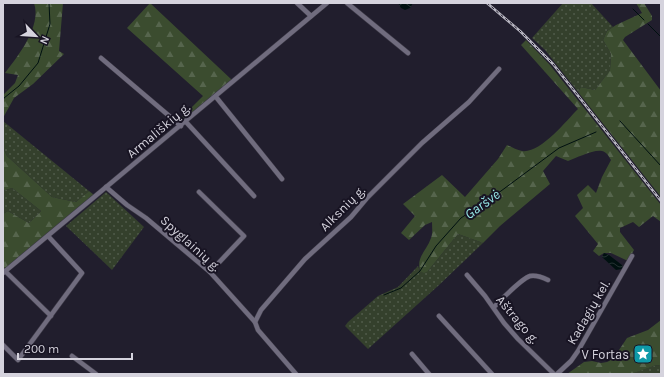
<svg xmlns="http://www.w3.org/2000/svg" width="664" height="377" font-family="Karla,sans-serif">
  <defs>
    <pattern id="grass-dots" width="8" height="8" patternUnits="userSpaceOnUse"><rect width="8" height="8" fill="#34402c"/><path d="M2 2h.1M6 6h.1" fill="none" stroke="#505b4a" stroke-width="1.8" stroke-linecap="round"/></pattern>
    <pattern id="forest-firs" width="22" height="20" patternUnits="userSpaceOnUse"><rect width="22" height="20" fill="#3b4c2f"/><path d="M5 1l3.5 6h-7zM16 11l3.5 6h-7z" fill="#56654d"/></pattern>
    <pattern id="water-waves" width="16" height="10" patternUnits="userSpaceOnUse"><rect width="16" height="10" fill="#001010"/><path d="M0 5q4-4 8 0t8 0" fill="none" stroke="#243232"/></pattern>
  </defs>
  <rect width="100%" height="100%" fill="#211e2d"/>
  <g fill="url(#grass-dots)">
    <polygon points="563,3 591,3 613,27 607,31 603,40 611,54 610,70 595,90 581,87 578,92 545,50 532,38"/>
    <polygon points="3,121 89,191 76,202 52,197 7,156 3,148"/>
    <polygon points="12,188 41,211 29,223 8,211 3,214 3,191"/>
    <polygon points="106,192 144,227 112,270 66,226"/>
    <polygon points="458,234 483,243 438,286 368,349 345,326 348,322 378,296 398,287 418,266 420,271 428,271"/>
    <polygon points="657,365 661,366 661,374 630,374"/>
  </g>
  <g fill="url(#forest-firs)">
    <path d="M 34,3 L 63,3 L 59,51 L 64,54 L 33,84 L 14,98 L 3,118 L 3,95 L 15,83 L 18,75 L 5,73 C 18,56 42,26 34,3 Z"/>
    <polygon points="150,3 232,80 181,124 178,121 203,96 127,28"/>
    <polygon points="636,3 644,3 652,16 652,20 625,37 623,40 661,91 661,197 578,92 581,87 595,90 610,70 611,54 603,40 607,31 616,25 642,13"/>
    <path d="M 526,40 L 550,65 L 661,205 L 661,222 L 653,216 L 639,227 L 633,222 L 620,228 L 620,232 L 634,250 L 628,261 L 611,253 L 604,253 L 599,256 L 593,251 L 598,244 L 575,216 L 583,208 L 577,195 L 588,185 L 596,193 L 602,177 L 611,160 C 609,157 607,152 602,151 C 594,149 576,158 568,161 L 556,156 L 543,171 L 550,184 L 500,226 L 483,243 L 458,234 L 428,271 L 424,273 L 420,271 C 416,257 427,250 431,238 C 433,233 432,227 432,222 L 425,225 L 409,240 L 401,233 L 415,216 L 403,204 L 442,175 L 465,197 L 498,159 L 507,145 C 512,147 517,150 522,151 C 540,154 566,121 578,109 L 521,45 Z"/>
    <polygon points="3,148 7,156 52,197 76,202 89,191 94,195 3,271 3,214 8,211 29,223 41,211 12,188 3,191"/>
    <polygon points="661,320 661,366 657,365 631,374 567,374 584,362 592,361 601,363 607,362 613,359 627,338 648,330"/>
  </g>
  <g fill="url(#water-waves)">
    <polygon points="398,3 413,3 410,8 405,10 401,8"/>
    <polygon points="604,253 609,255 622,265 623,267 622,269 616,270 602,257"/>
  </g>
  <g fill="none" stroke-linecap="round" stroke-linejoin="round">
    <g stroke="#001010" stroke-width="1">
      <polyline points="633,9 644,20"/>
      <polyline points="648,24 661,37"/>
      <polyline points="3,100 4,98 19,86 38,63 50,24 49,3"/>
      <polyline points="620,121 661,166"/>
      <polyline points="384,295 401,288 420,271 436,246 461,218 501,191 559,148 596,132"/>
    </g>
    <g stroke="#3b3845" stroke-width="5.5">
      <g id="minor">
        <polyline points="297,3 311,16"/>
        <polyline points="347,3 408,53"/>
        <polyline points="101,58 181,126"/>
        <polyline points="216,97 282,179"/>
        <polyline points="186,122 254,196"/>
        <polyline points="106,187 127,205 146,218 210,272 255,322"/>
        <polyline points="199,192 244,236 210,272"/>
        <polyline points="5,271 51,316"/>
        <polyline points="3,273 327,3"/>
        <polyline points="467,275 485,296 504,323 518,339 554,374"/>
        <path d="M 494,307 C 501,300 521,279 530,276 C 536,275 542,277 548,280"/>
        <polyline points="439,316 492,374"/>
        <polyline points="3,345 18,360 82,273 48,236"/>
        <polyline points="412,354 429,374"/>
        <polyline points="72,356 96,374"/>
        <polyline points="296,374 258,330 255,322 261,310 305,259 351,217 367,198 422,143 469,102 499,69"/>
        <polyline points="557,374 571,361 578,351 632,256"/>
      </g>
    </g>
    <use href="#minor" stroke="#706c7e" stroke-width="4.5"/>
    <g stroke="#b9b7c2" stroke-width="2.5">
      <polyline id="rail" points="487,3 520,31 553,64 661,201"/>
    </g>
    <use href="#rail" stroke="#181423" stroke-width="1" stroke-dasharray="3" stroke-linecap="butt"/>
  </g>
  <defs>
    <g id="sight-square" transform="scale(1)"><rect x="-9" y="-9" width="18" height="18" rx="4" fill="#0f9aa8" stroke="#181423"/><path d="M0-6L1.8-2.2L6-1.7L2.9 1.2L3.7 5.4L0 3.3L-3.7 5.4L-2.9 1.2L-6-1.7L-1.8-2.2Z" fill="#fff"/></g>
  </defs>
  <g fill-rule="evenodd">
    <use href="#sight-square" x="643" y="354"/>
  </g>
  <g text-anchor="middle" stroke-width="4" stroke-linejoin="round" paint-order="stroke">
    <g font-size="13" fill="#d5d3dd" stroke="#181423">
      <text transform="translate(158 130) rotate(-40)" y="5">Armališkių g.</text>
      <text transform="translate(342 208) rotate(-45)" y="5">Alksnių g.</text>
      <text transform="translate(191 243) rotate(42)" y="5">Spyglainių g.</text>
      <text transform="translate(588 312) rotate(-60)" y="5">Kadagių kel.</text>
      <text transform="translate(518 319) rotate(50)" y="5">Aštrago g.</text>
    </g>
    <g font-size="13" fill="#d5d3dd" stroke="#181423" text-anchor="end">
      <text x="629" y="359">V Fortas</text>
    </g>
    <g font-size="14" font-style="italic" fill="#96e8e7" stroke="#181423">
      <text transform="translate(482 204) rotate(-36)" y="5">Garšvė</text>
    </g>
  </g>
  <rect width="664" height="377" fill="none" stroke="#d5d3dd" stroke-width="8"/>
  <g transform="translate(36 36) rotate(115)" stroke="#181423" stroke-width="3" paint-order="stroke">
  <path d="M0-3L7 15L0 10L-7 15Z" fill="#d5d3dd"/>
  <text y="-6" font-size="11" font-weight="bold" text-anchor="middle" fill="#d5d3dd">N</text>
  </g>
  <path d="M18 353v6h114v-6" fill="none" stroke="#d5d3dd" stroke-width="2"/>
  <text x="24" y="353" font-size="12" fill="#d5d3dd" stroke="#181423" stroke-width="3" paint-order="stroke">200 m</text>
</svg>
